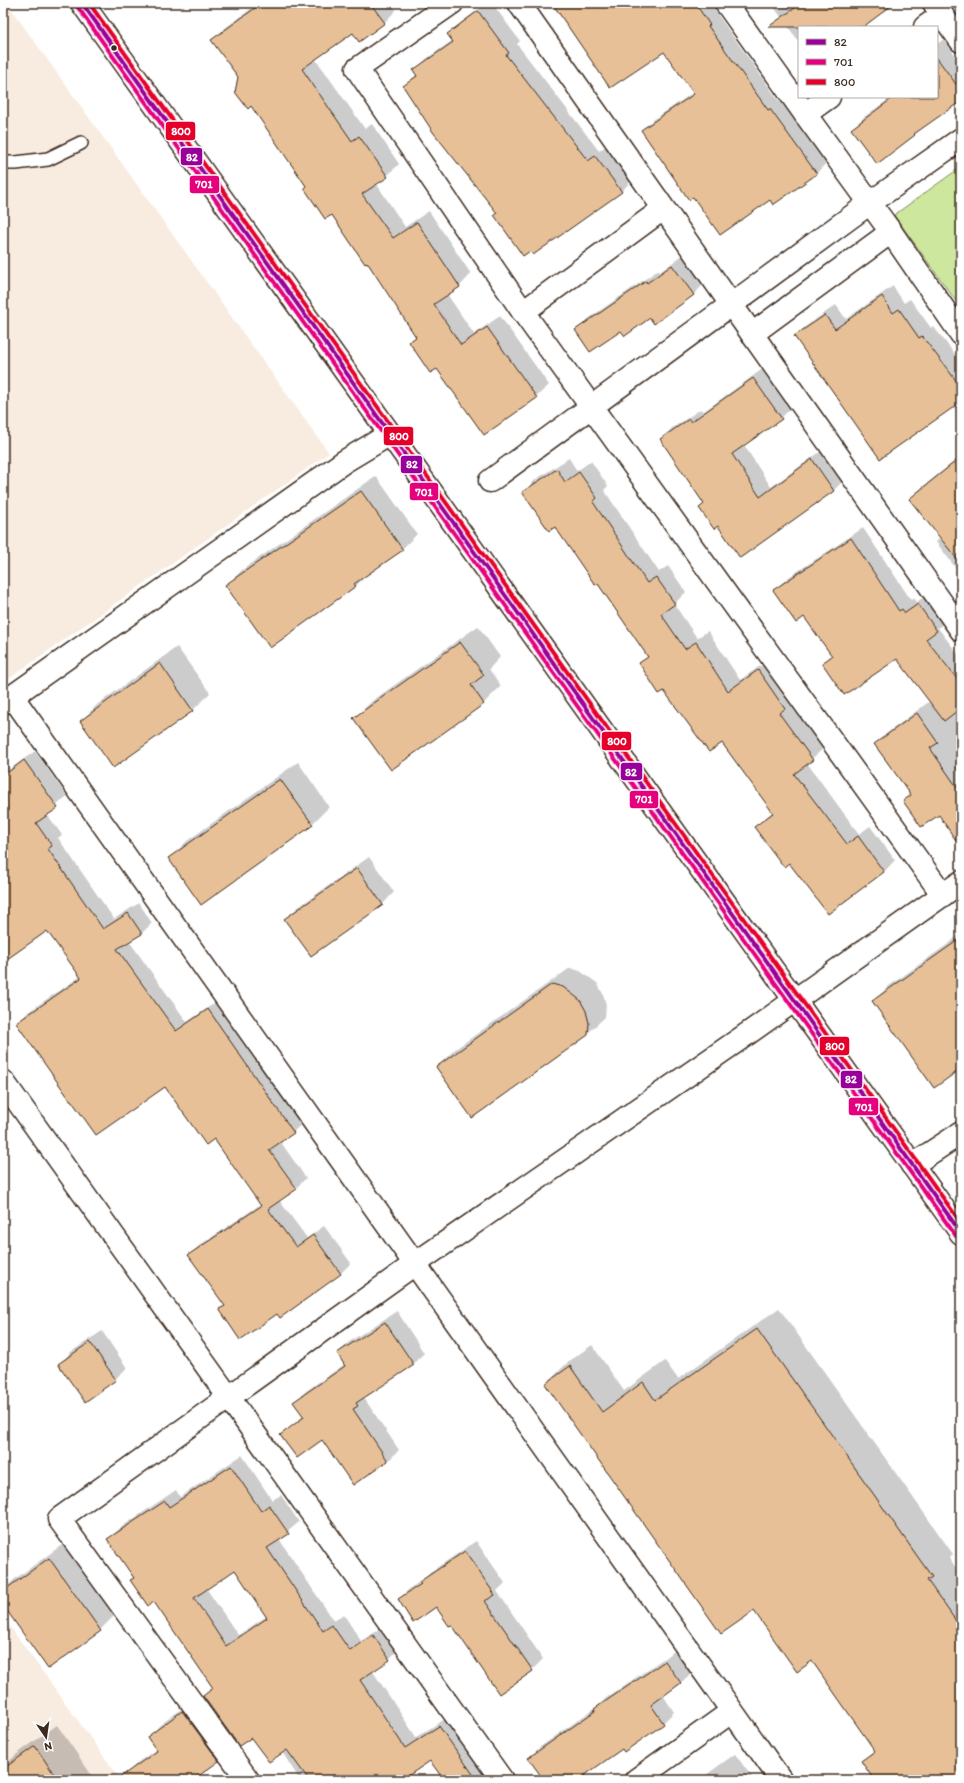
<svg xmlns="http://www.w3.org/2000/svg" width="964" height="1783" font-family="Itim,sans-serif">
  <rect width="100%" height="100%" fill="#fff"/>
  <filter id="ink" filterUnits="userSpaceOnUse"><feTurbulence type="fractalNoise" baseFrequency=".025" numOctaves="2"/><feDisplacementMap in="SourceGraphic" scale="8" xChannelSelector="R" yChannelSelector="G"/><feConvolveMatrix kernelMatrix="1 2 1 2 8 2 1 2 1" color-interpolation-filters="sRGB"/></filter>
  <g filter="url(#ink)">
    <g fill="#f8ece0">
      <polygon points="3,3 7,3 329,453 3,683"/>
      <polygon points="3,1617 121,1780 3,1780"/>
    </g>
    <polygon fill="#cde89e" stroke="#84895e" points="961,167 961,308 894,215"/>
    <g fill="#0003" fill-rule="evenodd">
      <polygon points="259,3 391,3 396,10 384,23 353,31 315,58 365,129 372,124 399,164 387,176 376,183 405,227 429,211 471,274 459,287 447,294 474,334 500,316 549,385 536,397 484,434 437,367 410,342 416,336 367,261 332,213 307,186 251,105 239,76 213,40 225,28"/>
      <polygon points="487,3 492,3 520,41 517,44 599,151 607,145 632,180 621,192 498,212 404,86 417,74 415,71 426,59 453,40 449,34 460,23"/>
      <polygon points="552,3 712,3 720,14 718,15 779,101 781,100 826,163 816,174 770,199 642,130 653,120 694,92 664,51"/>
      <polygon points="771,3 893,3 852,27 799,27 799,42"/>
      <polygon points="944,39 961,64 961,100 922,127 914,135 852,129 864,117 892,97 937,97 937,44"/>
      <polygon points="684,254 705,283 693,295 650,317 577,330 588,319 658,270 660,272"/>
      <polygon points="893,286 904,303 910,299 931,328 933,326 961,362 961,400 795,336 806,326 836,305 846,319"/>
      <polygon points="764,368 792,407 781,418 744,445 771,487 824,449 845,479 834,490 740,556 661,439 672,428 701,409 703,412"/>
      <polygon points="961,456 961,575 936,542 940,537 910,499 921,488"/>
      <polygon points="569,458 577,471 591,461 608,486 604,490 659,572 668,566 686,592 674,604 697,638 708,631 740,680 770,659 824,748 807,763 859,834 870,826 895,860 884,872 789,862 755,827 773,811 722,742 665,689 641,663 648,656 598,582 556,525 524,492 535,480"/>
      <polygon points="376,476 417,534 402,549 368,573 356,586 227,585 242,570"/>
      <polygon points="863,528 911,600 914,598 917,602 929,593 948,619 938,628 961,658 961,816 939,814 905,801 911,794 875,745 887,733 930,701 897,658 824,663 832,654 804,616 774,591 786,579"/>
      <polygon points="478,626 500,657 489,669 501,686 484,703 391,769 355,718 372,701"/>
      <polygon points="177,647 210,693 193,710 113,766 81,721 98,704"/>
      <polygon points="35,751 67,796 47,814 62,835 58,838 114,919 139,903 152,923 141,934 129,941 187,1022 219,1000 304,1122 293,1132 280,1141 306,1178 296,1188 279,1200 307,1238 324,1226 351,1263 341,1273 280,1317 277,1313 220,1310 225,1305 189,1255 200,1245 261,1204 214,1138 165,1086 18,1023 28,1012 81,976 47,930 3,961 3,759 10,769"/>
      <polygon points="298,762 329,807 312,824 170,858 187,841"/>
      <polygon points="369,857 394,892 383,904 311,954 286,919 297,908"/>
      <polygon points="961,932 961,1067 873,1001 889,986 951,942"/>
      <polygon points="570,968 580,971 597,983 603,994 606,1005 605,1017 587,1034 437,1067 454,1050"/>
      <polygon points="779,1308 953,1554 949,1558 961,1575 961,1780 875,1780 862,1761 875,1749 812,1660 754,1610 546,1384 568,1362 592,1345 624,1391 665,1361 678,1379"/>
      <polygon points="397,1311 424,1353 413,1364 364,1398 399,1450 388,1461 353,1484 323,1439 282,1435 304,1415 295,1402 306,1391 345,1364 338,1353 349,1342"/>
      <polygon points="102,1331 127,1368 115,1379 59,1364 71,1352"/>
      <path d="M 242,1455 L 272,1500 L 281,1495 L 299,1522 L 279,1539 L 334,1621 L 344,1615 L 361,1641 L 385,1625 L 400,1648 L 389,1659 L 372,1670 L 416,1737 L 450,1716 L 489,1769 L 478,1780 L 445,1780 L 430,1759 L 400,1780 L 300,1780 L 282,1752 L 251,1736 L 204,1696 L 213,1687 L 154,1601 L 132,1580 L 134,1577 L 109,1539 L 120,1528 L 176,1490 L 180,1497 ZM 235,1569 L 267,1616 L 238,1635 L 206,1588 Z"/>
      <polygon points="476,1541 505,1583 497,1591 543,1659 532,1670 452,1623 437,1606 399,1599 410,1588 424,1579 432,1571"/>
      <polygon points="66,1542 117,1613 100,1630 3,1603 3,1590 15,1579"/>
      <polygon points="676,1650 692,1672 681,1683 663,1695 674,1712 663,1723 624,1750 622,1748 576,1780 545,1780 529,1758 540,1747 598,1706 606,1698"/>
      <polygon points="194,1700 230,1749 218,1760 191,1780 131,1780 126,1774 138,1762 157,1749 148,1737 160,1725"/>
      <polygon points="57,1725 95,1780 3,1780 3,1767 17,1754"/>
      <polygon points="735,1754 754,1780 699,1780"/>
    </g>
    <g fill="#e7c097" stroke="#3b2a1e" fill-rule="evenodd">
      <polygon points="262,3 370,3 385,23 359,42 353,33 302,69 352,141 359,136 388,177 362,194 393,238 417,222 460,287 434,304 461,345 487,327 537,398 484,435 437,369 430,373 409,342 416,337 367,262 365,264 332,215 325,219 304,188 306,186 251,106 248,109 235,92 238,77 211,40"/>
      <polygon points="552,3 695,3 710,25 708,26 768,110 770,109 817,174 773,205 770,200 720,235 693,197 689,200 641,130 694,94 664,52 610,88"/>
      <polygon points="802,3 895,3 863,27 768,27"/>
      <polygon points="478,11 509,53 506,55 588,161 595,156 622,192 533,255 530,251 523,256 494,215 497,213 433,132 403,86 417,76 413,70 453,42 447,34"/>
      <polygon points="937,58 961,91 961,101 914,134 915,135 877,164 851,129 894,97 937,97"/>
      <polygon points="672,265 694,295 654,324 650,318 625,336 621,331 590,352 575,330 646,281 647,283"/>
      <polygon points="882,296 893,313 899,309 919,338 922,336 961,387 961,402 880,459 794,336 825,315 835,329"/>
      <polygon points="753,378 782,419 732,454 760,497 812,459 834,491 740,558 718,526 714,529 699,508 704,504 660,439 689,419 691,422"/>
      <polygon points="961,457 961,564 909,499"/>
      <polygon points="557,469 565,482 579,472 597,498 593,502 647,583 656,577 675,604 661,614 685,649 696,642 728,691 758,670 785,709 779,713 813,760 794,774 847,844 858,836 884,872 828,914 789,863 784,867 754,827 773,813 722,743 709,752 664,691 659,694 639,663 648,657 598,584 595,585 555,527 549,531 522,492"/>
      <polygon points="361,491 403,550 354,584 356,586 270,648 225,585"/>
      <polygon points="851,538 899,611 902,609 905,613 918,604 937,631 926,639 961,684 961,708 944,721 897,659 844,695 822,663 832,656 804,617 796,623 773,590"/>
      <polygon points="460,642 484,675 471,685 484,704 391,770 353,718"/>
      <polygon points="160,663 193,711 113,768 80,721"/>
      <polygon points="917,713 938,743 930,748 961,793 961,848 939,815 921,827 903,801 911,795 874,744"/>
      <polygon points="24,760 58,808 36,823 52,846 48,849 103,929 128,913 142,934 117,949 176,1031 208,1009 294,1133 269,1150 297,1189 268,1209 296,1247 313,1235 341,1274 280,1318 277,1314 240,1340 219,1309 225,1306 188,1255 261,1206 214,1139 206,1145 165,1087 96,1135 71,1100 70,1100 16,1023 81,978 47,931 3,962 3,776"/>
      <polygon points="280,779 313,825 201,905 168,858"/>
      <polygon points="357,868 383,905 311,956 284,919"/>
      <polygon points="961,938 961,1069 934,1088 872,1001"/>
      <polygon points="552,984 563,987 580,1000 586,1011 589,1023 588,1035 472,1118 436,1067"/>
      <polygon points="385,1322 414,1365 356,1403 358,1406 353,1409 388,1461 353,1485 322,1440 297,1458 280,1435 304,1417 293,1402 345,1366 337,1353"/>
      <polygon points="757,1329 932,1577 927,1580 961,1628 961,1780 874,1780 861,1761 875,1751 812,1661 797,1672 754,1611 721,1634 545,1384 570,1366 602,1412 643,1382 655,1400"/>
      <polygon points="90,1342 116,1380 85,1402 58,1364"/>
      <path d="M 231,1466 L 261,1511 L 269,1505 L 289,1534 L 267,1548 L 323,1631 L 332,1625 L 350,1651 L 373,1635 L 390,1660 L 360,1680 L 405,1748 L 439,1726 L 477,1780 L 444,1780 L 430,1761 L 402,1780 L 309,1780 L 287,1750 L 269,1762 L 251,1738 L 239,1746 L 203,1696 L 213,1688 L 154,1602 L 148,1606 L 130,1580 L 134,1578 L 107,1539 L 165,1501 L 169,1507 ZM 235,1570 L 267,1618 L 226,1646 L 194,1598 Z"/>
      <polygon points="465,1551 495,1595 485,1601 533,1671 499,1694 452,1625 449,1626 436,1607 413,1623 398,1599 421,1584 419,1582"/>
      <polygon points="49,1558 101,1631 48,1669 3,1605 3,1591"/>
      <polygon points="665,1661 681,1683 651,1705 664,1724 624,1752 622,1749 578,1780 544,1780 528,1758 595,1711 594,1709"/>
      <polygon points="182,1711 219,1761 193,1780 116,1780 157,1751 147,1737"/>
      <polygon points="35,1746 58,1780 3,1780 3,1769"/>
    </g>
    <g fill="none" stroke-linecap="round" stroke-linejoin="round">
      <g stroke="#3b2a1e" stroke-width="16">
        <polyline id="lane" points="3,163 16,163 48,159 81,143"/>
      </g>
      <g stroke="#3b2a1e" stroke-width="25">
        <g id="street">
          <polyline points="452,3 357,69 523,312 943,895"/>
          <polyline points="519,3 752,334"/>
          <polyline points="726,3 805,114 829,97"/>
          <polyline points="942,15 961,41"/>
          <polyline points="925,27 942,15 934,3"/>
          <polyline points="805,114 891,232"/>
          <polyline points="523,312 663,209"/>
          <polyline points="961,334 891,232 752,334 961,630"/>
          <polyline points="490,481 870,203 961,139"/>
          <polyline points="12,696 781,1780"/>
          <polyline points="3,703 345,461 390,434"/>
          <polyline points="3,1081 502,1780"/>
          <polyline points="912,1165 961,1133"/>
          <polyline points="248,1780 59,1519 416,1263 750,1032 961,882"/>
          <polyline points="636,1780 731,1712"/>
        </g>
      </g>
      <g stroke="#3b2a1e" stroke-width="25">
        <polyline id="secondary" points="82,3 961,1233"/>
      </g>
      <use href="#lane" stroke="#fff" stroke-width="13"/>
      <use href="#street" stroke="#fff" stroke-width="22"/>
      <use href="#secondary" stroke="#fff" stroke-width="22"/>
      <g stroke="#fff" stroke-width="7">
        <polyline id="bus-1" points="82,3 961,1233"/>
      </g>
      <g stroke="#fff" stroke-width="7">
        <polyline id="bus-2" points="77,6 956,1236"/>
      </g>
      <g stroke="#fff" stroke-width="7">
        <polyline id="bus-3" points="89,3 961,1223"/>
      </g>
      <use href="#bus-1" stroke="#909" stroke-width="4"/>
      <use href="#bus-2" stroke="#e5007d" stroke-width="4"/>
      <use href="#bus-3" stroke="#e4002b" stroke-width="4"/>
    </g>
  </g>
  <circle fill="#3b2a1e" stroke="#fff" stroke-width="1.5" cx="114" cy="48" r="3.5"/>
  <g stroke="#fff" stroke-width="1.5">
    <rect x="165" y="121" width="31" height="20" rx="4" fill="#e4002b"/>
    <rect x="180" y="147" width="23" height="19" rx="4" fill="#909"/>
    <rect x="189" y="175" width="31" height="19" rx="4" fill="#e5007d"/>
    <rect x="383" y="426" width="31" height="20" rx="4" fill="#e4002b"/>
    <rect x="400" y="455" width="23" height="19" rx="4" fill="#909"/>
    <rect x="409" y="482" width="30" height="19" rx="4" fill="#e5007d"/>
    <rect x="601" y="731" width="31" height="20" rx="4" fill="#e4002b"/>
    <rect x="620" y="762" width="23" height="19" rx="4" fill="#909"/>
    <rect x="629" y="790" width="30" height="19" rx="4" fill="#e5007d"/>
    <rect x="819" y="1036" width="31" height="20" rx="4" fill="#e4002b"/>
    <rect x="840" y="1070" width="23" height="19" rx="4" fill="#909"/>
    <rect x="848" y="1097" width="31" height="19" rx="4" fill="#e5007d"/>
  </g>
  <g font-size="11" text-anchor="middle" font-weight="bold" fill="#fff">
    <text x="181" y="135">800</text>
    <text x="192" y="161">82</text>
    <text x="204" y="188">701</text>
    <text x="399" y="440">800</text>
    <text x="412" y="468">82</text>
    <text x="424" y="496">701</text>
    <text x="617" y="745">800</text>
    <text x="631" y="776">82</text>
    <text x="644" y="803">701</text>
    <text x="835" y="1050">800</text>
    <text x="851" y="1083">82</text>
    <text x="864" y="1111">701</text>
  </g>
  <rect width="964" height="1783" fill="none" stroke="#fff" stroke-width="16"/>
  <rect x="8" y="8" width="948" height="1767" fill="none" stroke="#3b2a1e" stroke-width="1.5" filter="url(#ink)"/>
  <rect x="798" y="26" width="140" height="72" fill="#ffffff" stroke="#b1aaa5"/>
  <rect x="806" y="39" width="20" height="6" fill="#990099" stroke="#b1aaa5"/>
  <text x="834" y="46" font-size="12" fill="#3b2a1e">82</text>
  <rect x="806" y="59" width="20" height="6" fill="#e5007d" stroke="#b1aaa5"/>
  <text x="834" y="66" font-size="12" fill="#3b2a1e">701</text>
  <rect x="806" y="79" width="20" height="6" fill="#e4002b" stroke="#b1aaa5"/>
  <text x="834" y="86" font-size="12" fill="#3b2a1e">800</text>
  <g transform="translate(46 1737) rotate(167)" stroke="#ffffff" stroke-width="3" paint-order="stroke">
  <path d="M0-3L7 15L0 10L-7 15Z" fill="#3b2a1e"/>
  <text y="-6" font-size="11" font-weight="bold" text-anchor="middle" fill="#3b2a1e">N</text>
  </g>
</svg>
